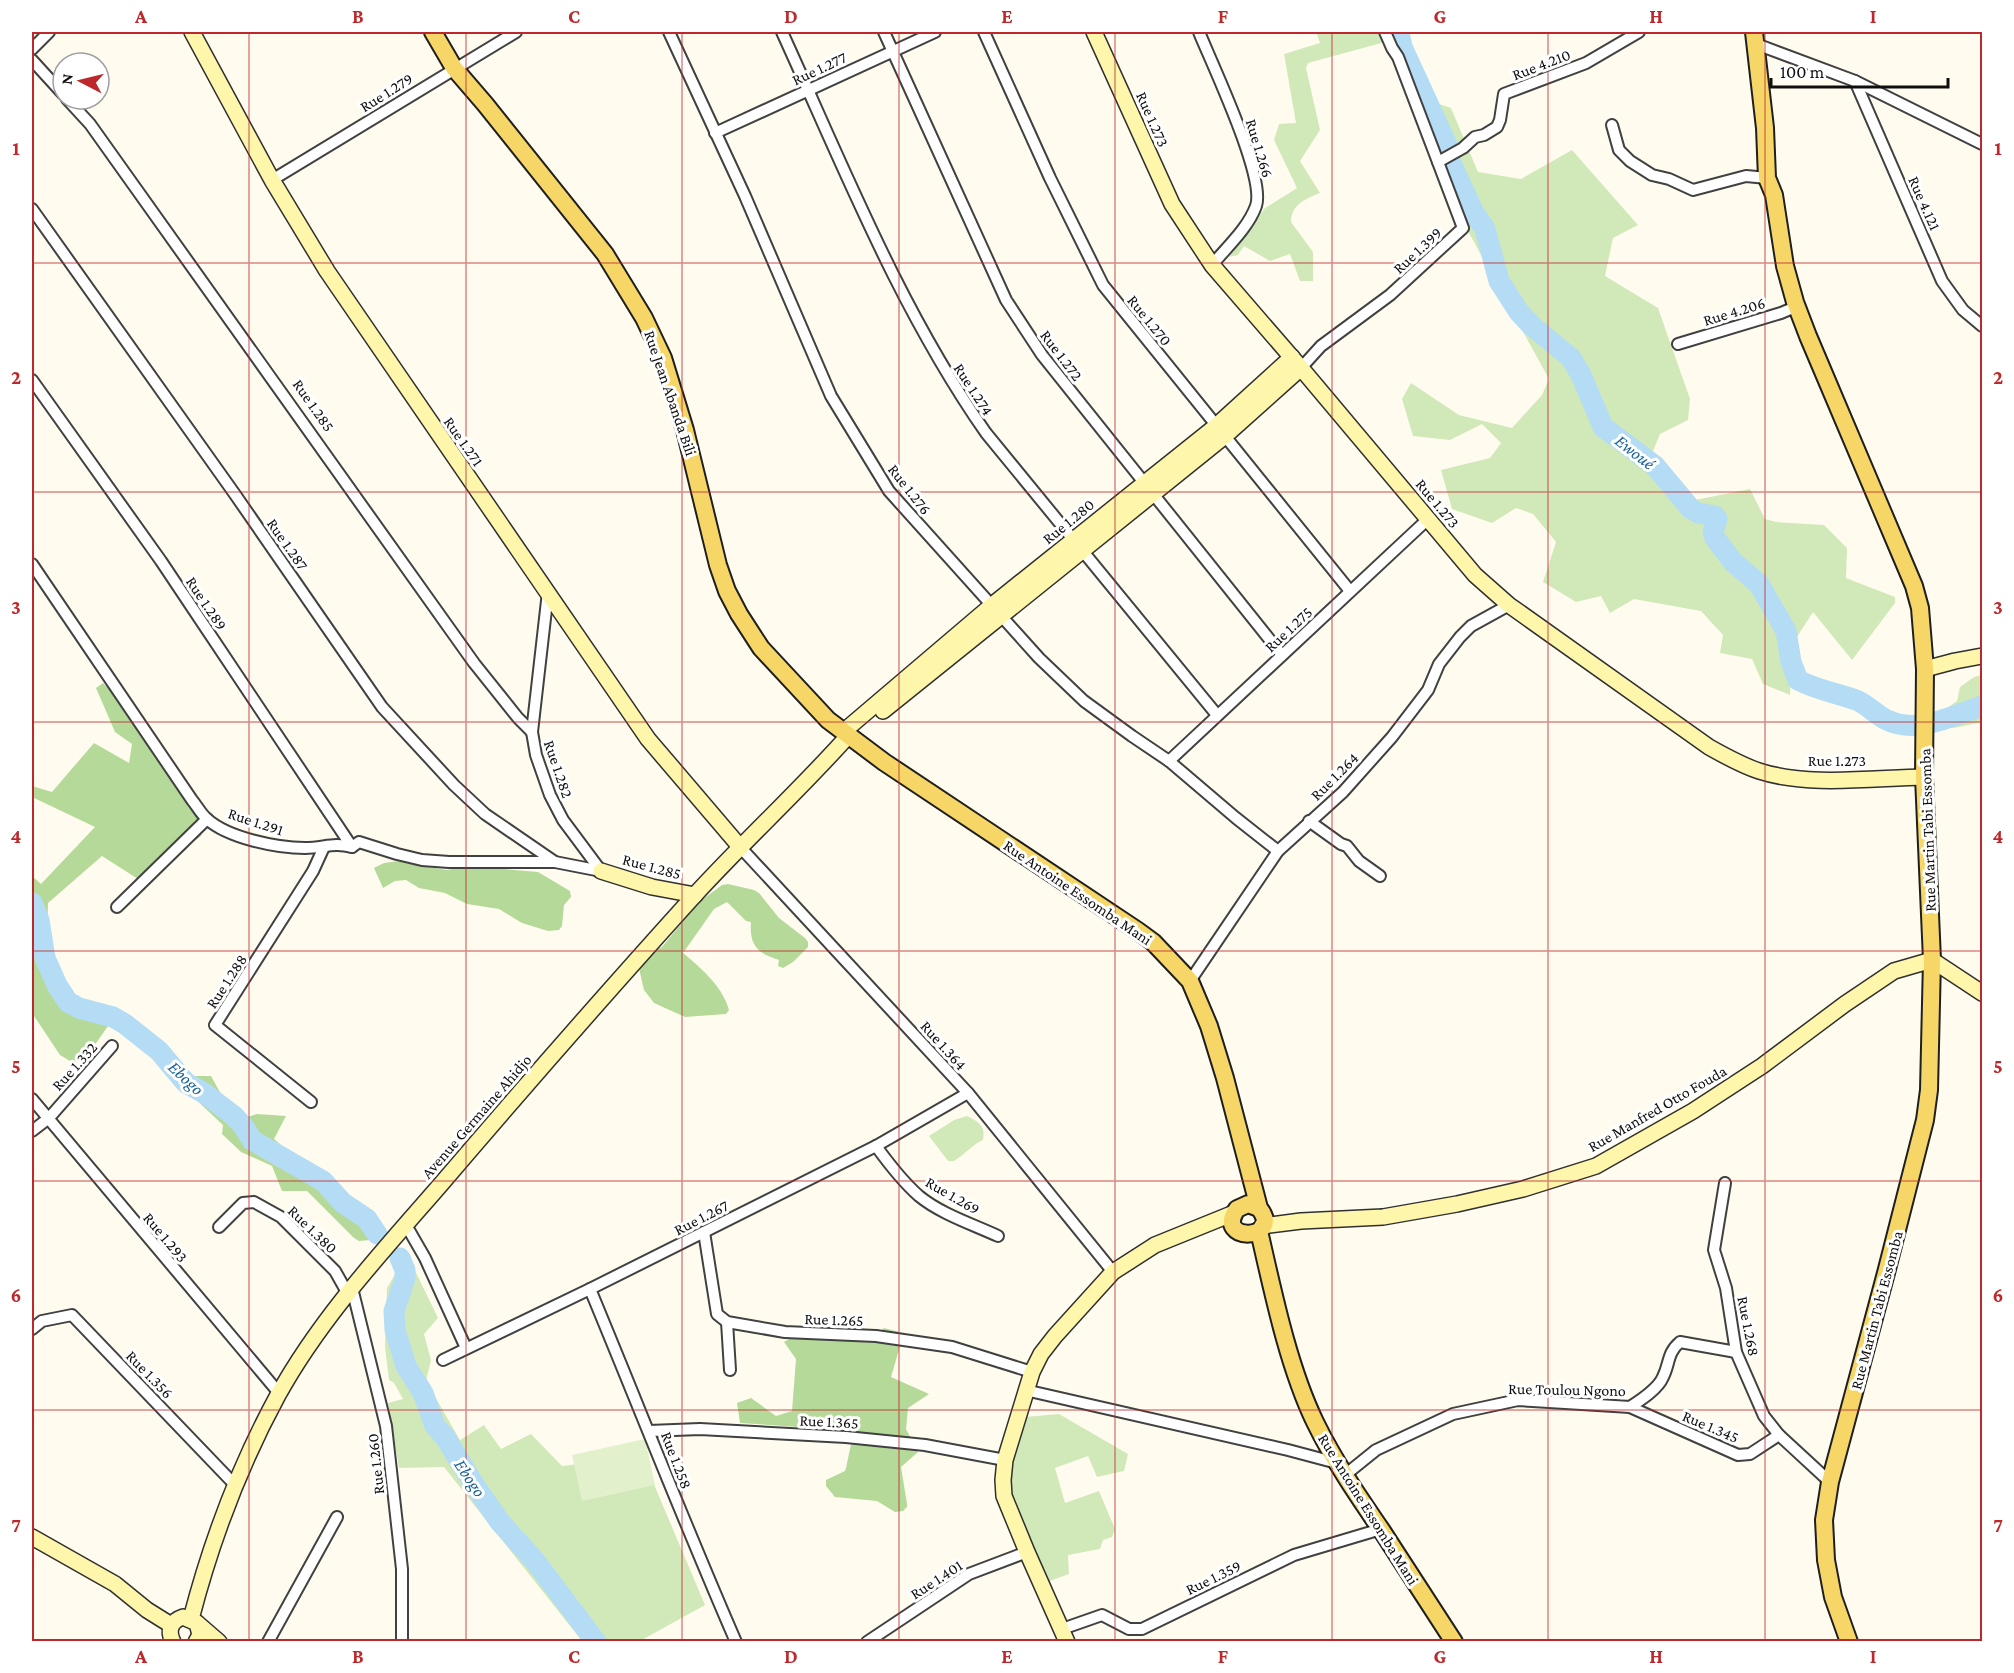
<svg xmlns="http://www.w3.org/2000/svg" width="2014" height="1673" font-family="'Crimson Pro',serif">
  <rect width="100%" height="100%" fill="#fffcef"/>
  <g fill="#d1e9b9">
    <path d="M 1316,32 L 1410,32 L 1406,44 L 1433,102 L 1451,108 L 1478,172 L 1521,179 L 1572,150 L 1638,225 L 1613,238 L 1605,276 L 1658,308 L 1690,399 L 1688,420 L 1660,434 L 1651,456 L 1690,501 L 1750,489 L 1765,519 L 1776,522 L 1824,525 L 1847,548 L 1846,578 L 1895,597 L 1895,603 L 1852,660 L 1813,612 L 1793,643 L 1790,695 L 1763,684 L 1752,659 L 1720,653 L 1723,635 L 1701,611 L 1634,599 L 1610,613 L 1601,596 L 1576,602 L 1543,582 L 1556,542 L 1533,514 L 1516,508 L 1492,523 L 1452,509 L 1441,470 L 1490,458 L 1501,443 L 1482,424 L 1450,440 L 1413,436 L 1402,399 L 1411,383 L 1459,415 L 1512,428 L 1542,395 L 1549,379 L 1469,233 L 1466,218 L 1462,212 L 1442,160 L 1385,42 L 1308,63 L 1306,68 L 1320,130 L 1300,161 L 1320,193 C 1306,199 1291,204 1291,222 L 1313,252 L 1313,281 L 1300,281 L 1290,254 L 1270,261 L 1244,246 L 1238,255 L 1229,257 L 1265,208 L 1297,188 L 1274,140 L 1279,124 L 1296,123 L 1284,54 L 1320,43 Z"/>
    <polygon points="1982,675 1982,722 1954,728 1938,724 1940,713 1957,701 1960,687 1974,677"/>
    <path d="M 967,1116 C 979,1122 986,1126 983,1140 C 972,1145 964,1155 954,1161 L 948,1161 L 929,1136 L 954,1120 Z"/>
    <polygon points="407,1254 438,1318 424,1334 431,1360 426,1381 460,1440 484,1425 501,1449 531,1434 562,1466 642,1456 705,1605 640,1641 582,1641 444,1467 399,1468 388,1403 403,1399 394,1383 389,1380 385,1347 387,1288"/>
    <polygon points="1059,1414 1128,1454 1124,1471 1097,1477 1088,1456 1055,1468 1065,1503 1099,1491 1115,1529 1112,1537 1103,1540 1100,1549 1068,1555 1069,1574 1047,1582 1009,1498 1009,1469 1025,1417"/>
  </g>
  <g fill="#b5d998">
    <polygon points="103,683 114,694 203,820 201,836 197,839 138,879 102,856 48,903 47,938 71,1000 125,1017 146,1030 187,1076 211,1076 227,1105 248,1117 257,1114 286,1116 274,1139 329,1186 361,1208 370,1240 359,1241 354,1238 307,1191 282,1191 272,1166 241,1152 222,1134 223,1125 124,1032 108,1026 85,1059 80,1062 70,1061 60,1055 32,1013 32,876 41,884 95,827 32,797 32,786 52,792 94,743 129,763 132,744 115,732 96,688"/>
    <polygon points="406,860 405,863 447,870 468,866 538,872 570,891 571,897 564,905 562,926 559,930 548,931 522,923 499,909 467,904 445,893 419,888 406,880 395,881 383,888 374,868 384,863"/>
    <path d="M 728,884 L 754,890 L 759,893 L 779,918 L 805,938 L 808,942 L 808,947 L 793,962 L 783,968 L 778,966 L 779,960 C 758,954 749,945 751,922 L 746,921 L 727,902 L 714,909 L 683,953 C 701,968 723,987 729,1010 L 726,1014 L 685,1017 L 654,1003 L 644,990 L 638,964 L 648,954 L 662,947 L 699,902 L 722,885 Z"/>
    <polygon points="842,1328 872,1339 884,1328 899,1332 903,1336 891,1377 929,1394 908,1408 906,1429 918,1452 901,1467 907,1504 907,1507 903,1511 895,1512 877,1501 835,1497 826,1486 826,1480 845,1471 846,1468 851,1444 844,1430 740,1423 737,1403 751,1398 776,1416 792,1411 796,1359 784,1342 789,1339"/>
  </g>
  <polygon fill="#e2f0cb" points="645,1439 655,1485 582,1501 572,1455"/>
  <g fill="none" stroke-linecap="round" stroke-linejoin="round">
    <g stroke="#b4dcf5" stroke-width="21">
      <path d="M 1399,32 L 1402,47 L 1447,145 L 1449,159 L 1473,211 L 1485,229 L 1499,281 L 1519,312 L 1532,326 L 1571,358 L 1581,375 L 1603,427 L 1655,466 L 1691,509 L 1698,513 L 1715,516 L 1717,519 L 1713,532 L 1715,538 L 1733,562 L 1759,584 L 1786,631 L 1791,662 L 1798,680 C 1819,691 1835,692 1856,700 C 1867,704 1876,715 1887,720 C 1917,735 1954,715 1982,706"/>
      <polyline points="32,903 39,920 45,958 57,985 68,1002 79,1008 113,1017 125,1024 159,1051 186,1083 204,1093 234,1116 244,1127 252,1140 323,1181 343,1203 367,1219 377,1234"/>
      <polyline points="400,1258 405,1270 405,1278 394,1311 395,1330 406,1366 423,1393 435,1426 445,1437 475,1486 500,1522 535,1561 596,1642"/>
    </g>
    <g stroke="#414141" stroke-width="14">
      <g id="street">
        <polyline points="669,32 745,196 831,396 889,491 1039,658 1084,701 1132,736 1169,761 1236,818 1278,851"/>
        <path d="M 782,32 C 844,168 900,310 986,433 L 1217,715"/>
        <polyline points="884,32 1006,300 1042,355 1282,655"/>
        <polyline points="984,32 1050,178 1103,285 1350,591"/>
        <path d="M 1199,32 C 1212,64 1266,177 1256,206 C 1248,228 1227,247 1212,265"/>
        <polyline points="1385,32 1392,48 1398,57 1438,162"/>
        <polyline points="1756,44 1855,81 1982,144"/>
        <polyline points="32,49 49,32"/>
        <polyline points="32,60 63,94"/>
        <polyline points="1855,81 1942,281 1963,310 1982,326"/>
        <polyline points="67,99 90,124 474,663 518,718 532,732"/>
        <polyline points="1612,125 1619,150 1630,161 1652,175 1669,179 1693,190 1746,176 1767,178"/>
        <polyline points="715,133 935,32"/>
        <polyline points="272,180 516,32"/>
        <polyline points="32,209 234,493 382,707 454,785 485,814 555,862"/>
        <polyline points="1678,344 1781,313 1793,308 1795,302"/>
        <polyline points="1301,368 1321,346 1390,295 1463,228 1438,162 1463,148 1475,137 1484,135 1497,127 1500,120 1504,94 1586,63 1639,32"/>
        <polyline points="32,380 161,561 352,847"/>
        <path d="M 32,564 L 192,800 C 197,806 201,814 207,819 C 228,838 277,848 305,848 C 324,848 333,842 352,847 L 359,842 L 397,854 L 422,860 L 449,862 L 555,862 L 601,871"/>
        <polyline points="548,592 532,732 536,755 550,795 563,820 601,871"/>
        <polyline points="1169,761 1428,519"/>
        <polyline points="1309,821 1341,844 1347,846 1359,861 1380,876"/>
        <polyline points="741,848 968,1093 1113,1272"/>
        <polyline points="117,907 207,819"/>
        <polyline points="1190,981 1278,851 1343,792 1392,737 1428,690 1439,664 1460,637 1471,626 1509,605"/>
        <polyline points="32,1099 279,1393"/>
        <polyline points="311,1102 215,1025 313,871 324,847"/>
        <polyline points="32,1131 49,1118 112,1046"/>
        <path d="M 876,1146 C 889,1164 902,1181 919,1196 C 941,1214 972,1224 998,1236"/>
        <polyline points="1725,1183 1714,1250 1726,1288 1736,1352 1764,1416 1779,1435 1830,1482"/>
        <polyline points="406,1225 425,1258 466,1348"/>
        <polyline points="219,1227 243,1203 254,1202 281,1217 335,1271 348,1294"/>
        <polyline points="704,1232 717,1314 727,1322 785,1332 876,1336 952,1347 1032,1372"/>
        <polyline points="352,1288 386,1426 402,1569 402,1642"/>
        <path d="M 590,1289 C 639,1407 685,1525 736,1642"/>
        <polyline points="727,1322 730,1370"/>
        <polyline points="32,1329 42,1321 72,1315 236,1486"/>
        <polyline points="443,1360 590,1289 876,1146 968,1093"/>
        <polyline points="1025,1390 1288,1450 1337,1463"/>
        <polyline points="1630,1407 1738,1455 1750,1454 1779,1435"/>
        <polyline points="649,1431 700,1429 846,1437 925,1445 1005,1460"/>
        <path d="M 1345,1475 L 1376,1450 L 1453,1414 L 1518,1400 L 1630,1407 C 1641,1400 1658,1389 1663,1377 C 1670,1363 1667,1353 1680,1342 L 1736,1352"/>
        <polyline points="1062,1629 1102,1615 1129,1629 1142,1629 1294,1555 1381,1529"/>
        <polyline points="268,1642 337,1517"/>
        <polyline points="867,1642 969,1574 1027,1552"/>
      </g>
    </g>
    <g stroke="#303030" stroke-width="18">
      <g id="secondary">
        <polyline points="192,32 272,180 327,271 648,739 741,848"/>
        <path d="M 1094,32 L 1172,204 L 1212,265 L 1301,368 L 1475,575 L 1509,605 L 1709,747 C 1725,756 1741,765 1759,771 C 1808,787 1872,778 1924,777"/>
        <polyline points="1925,669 1955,661 1982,656"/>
        <polyline points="883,711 1225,436 1301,368"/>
        <polyline points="843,732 991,606 1216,426 1292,357"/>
        <polyline points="601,871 652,887 695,895"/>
        <polyline points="1262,1226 1301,1221 1383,1217 1457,1204 1523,1189 1596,1166 1693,1111 1762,1066 1845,1004 1894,971 1932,960 1982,993"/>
        <polyline points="32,1537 115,1584 147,1610 171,1625"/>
        <path d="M 191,1619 C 211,1542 240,1465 278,1395 C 321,1317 384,1250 442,1183 C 524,1087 608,991 693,897 C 743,842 798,792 848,736"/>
        <polyline points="197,1623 219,1642"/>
        <path d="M 173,1642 C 167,1630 171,1621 183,1617 L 197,1623 L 200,1635 L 196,1642"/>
        <polyline points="1067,1642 1027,1552 1004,1496 1003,1480 1005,1460 1032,1372 1041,1354 1055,1336 1113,1272 1155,1245 1234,1213"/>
      </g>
    </g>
    <g stroke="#1f1f1f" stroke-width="20">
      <g id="primary">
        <path d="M 433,32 L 454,68 L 485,104 L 605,254 L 644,318 L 663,358 L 685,430 L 718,565 L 727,591 L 739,614 L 761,648 L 828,720 L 884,762 L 1138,931 L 1153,942 L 1190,981 L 1209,1026 L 1225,1078 L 1259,1208 C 1285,1241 1213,1243 1237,1209 L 1248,1204 L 1259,1208"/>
        <polyline points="1754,32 1765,128 1767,178 1774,195 1785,266 1795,302 1808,336 1914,586 1920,608 1925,669 1924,777 1932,960 1929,1090 1925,1120 1886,1273 1830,1482 1824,1520 1826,1560 1833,1597 1849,1642"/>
        <path d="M 1259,1231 C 1273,1292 1288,1366 1315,1422 C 1334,1461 1358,1496 1382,1531 C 1406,1568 1430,1605 1454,1642"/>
      </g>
    </g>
    <use href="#street" stroke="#fff" stroke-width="10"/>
    <use href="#secondary" stroke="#fef6ab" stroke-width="15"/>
    <use href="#primary" stroke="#f6d667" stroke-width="16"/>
  </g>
  <path fill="none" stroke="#bc282c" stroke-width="1.5" stroke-opacity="0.55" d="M 249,32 L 249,1642M 466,32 L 466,1642M 682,32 L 682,1642M 899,32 L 899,1642M 1115,32 L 1115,1642M 1332,32 L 1332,1642M 1548,32 L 1548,1642M 1765,32 L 1765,1642M 32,263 L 1982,263M 32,492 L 1982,492M 32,722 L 1982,722M 32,951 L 1982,951M 32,1181 L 1982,1181M 32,1410 L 1982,1410"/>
  <g text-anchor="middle" stroke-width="6" stroke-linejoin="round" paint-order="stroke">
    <g font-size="16" fill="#0e0e0e" stroke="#fff">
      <text transform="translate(1541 64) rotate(-21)" y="6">Rue 4.210</text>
      <text transform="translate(819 68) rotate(-25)" y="6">Rue 1.277</text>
      <text transform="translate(386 92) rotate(-32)" y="6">Rue 1.279</text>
      <text transform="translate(1153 119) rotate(66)" y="6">Rue 1.273</text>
      <text transform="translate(1260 148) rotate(73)" y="6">Rue 1.266</text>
      <text transform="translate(1925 203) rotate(66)" y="6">Rue 4.121</text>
      <text transform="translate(1417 250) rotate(-43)" y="6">Rue 1.399</text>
      <text transform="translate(1734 311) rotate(-17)" y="6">Rue 4.206</text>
      <text transform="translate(1150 320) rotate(51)" y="6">Rue 1.270</text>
      <text transform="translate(1062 355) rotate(53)" y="6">Rue 1.272</text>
      <text transform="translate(974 389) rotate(57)" y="6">Rue 1.274</text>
      <text transform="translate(671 393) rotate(71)" y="6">Rue Jean Abanda Bili</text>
      <text transform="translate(314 405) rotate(55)" y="6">Rue 1.285</text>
      <text transform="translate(464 441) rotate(55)" y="6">Rue 1.271</text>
      <text transform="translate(910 489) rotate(52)" y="6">Rue 1.276</text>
      <text transform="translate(1438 503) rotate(50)" y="6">Rue 1.273</text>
      <text transform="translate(1068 521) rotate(-39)" y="6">Rue 1.280</text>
      <text transform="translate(288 544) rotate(55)" y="6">Rue 1.287</text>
      <text transform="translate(207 603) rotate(56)" y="6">Rue 1.289</text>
      <text transform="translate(1288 629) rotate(-43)" y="6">Rue 1.275</text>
      <text x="1837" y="766">Rue 1.273</text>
      <text transform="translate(559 769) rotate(71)" y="6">Rue 1.282</text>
      <text transform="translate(1334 776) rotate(-45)" y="6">Rue 1.264</text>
      <text transform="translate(256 821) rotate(18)" y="6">Rue 1.291</text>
      <text transform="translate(1927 830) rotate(-92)" y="6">Rue Martin Tabi Essomba</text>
      <text transform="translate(652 866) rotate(15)" y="6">Rue 1.285</text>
      <text transform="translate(1078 892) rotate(34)" y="6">Rue Antoine Essomba Mani</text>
      <text transform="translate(226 981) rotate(-57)" y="6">Rue 1.288</text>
      <text transform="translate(944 1045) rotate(48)" y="6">Rue 1.364</text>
      <text transform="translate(74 1066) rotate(-48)" y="6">Rue 1.332</text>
      <text transform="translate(1657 1108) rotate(-30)" y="6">Rue Manfred Otto Fouda</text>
      <text transform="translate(476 1116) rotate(-49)" y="6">Avenue Germaine Ahidjo</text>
      <text transform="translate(953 1195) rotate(30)" y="6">Rue 1.269</text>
      <text transform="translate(701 1217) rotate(-27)" y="6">Rue 1.267</text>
      <text transform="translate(313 1229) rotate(44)" y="6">Rue 1.380</text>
      <text transform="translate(166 1237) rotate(50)" y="6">Rue 1.293</text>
      <text transform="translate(1876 1310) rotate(-75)" y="6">Rue Martin Tabi Essomba</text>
      <text transform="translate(834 1319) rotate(2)" y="6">Rue 1.265</text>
      <text transform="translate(1749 1326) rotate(79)" y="6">Rue 1.268</text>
      <text transform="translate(150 1374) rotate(46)" y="6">Rue 1.356</text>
      <text transform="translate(1567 1389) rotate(1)" y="6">Rue Toulou Ngono</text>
      <text transform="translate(829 1421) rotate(3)" y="6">Rue 1.365</text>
      <text transform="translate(1711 1426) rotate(23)" y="6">Rue 1.345</text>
      <text transform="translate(677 1460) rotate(69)" y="6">Rue 1.258</text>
      <text transform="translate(375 1464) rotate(-96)" y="6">Rue 1.260</text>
      <text transform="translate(1369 1509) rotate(58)" y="6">Rue Antoine Essomba Mani</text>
      <text transform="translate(1213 1577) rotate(-26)" y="6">Rue 1.359</text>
      <text transform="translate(936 1579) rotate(-33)" y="6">Rue 1.401</text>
    </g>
    <g font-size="18" font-style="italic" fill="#19629e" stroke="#fff">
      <text transform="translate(1635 452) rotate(38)" y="6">Ewoué</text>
      <text transform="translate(186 1078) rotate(43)" y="6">Ebogo</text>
      <text transform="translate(470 1478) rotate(56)" y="6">Ebogo</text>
    </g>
  </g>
  <rect width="2014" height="1673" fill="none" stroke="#ffffff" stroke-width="66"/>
  <g transform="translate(81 81) rotate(277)"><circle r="28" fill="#ffffff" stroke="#9f9f9f" stroke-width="1.5"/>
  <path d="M0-4.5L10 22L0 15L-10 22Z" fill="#bc282c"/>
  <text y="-9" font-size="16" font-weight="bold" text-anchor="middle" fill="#0e0e0e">N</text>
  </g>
  <path d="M1771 78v9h177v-9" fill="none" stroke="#0e0e0e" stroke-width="3"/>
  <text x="1780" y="78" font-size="18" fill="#0e0e0e" stroke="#ffffff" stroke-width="4.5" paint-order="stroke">100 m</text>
  <rect x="33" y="33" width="1948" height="1607" fill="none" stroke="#bc282c" stroke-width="2"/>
  <g font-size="20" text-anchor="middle" font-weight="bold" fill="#bc282c">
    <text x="141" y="23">A</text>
    <text x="358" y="23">B</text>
    <text x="574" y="23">C</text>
    <text x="791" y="23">D</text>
    <text x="1007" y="23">E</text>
    <text x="1223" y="23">F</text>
    <text x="1440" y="23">G</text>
    <text x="1656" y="23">H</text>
    <text x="1873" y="23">I</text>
    <text x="16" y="155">1</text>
    <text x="1998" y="155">1</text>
    <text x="16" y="384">2</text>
    <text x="1998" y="384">2</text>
    <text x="16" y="614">3</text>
    <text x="1998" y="614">3</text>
    <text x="16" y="843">4</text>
    <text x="1998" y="843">4</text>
    <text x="16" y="1073">5</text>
    <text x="1998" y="1073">5</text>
    <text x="16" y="1302">6</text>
    <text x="1998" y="1302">6</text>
    <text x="16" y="1532">7</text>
    <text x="1998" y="1532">7</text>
    <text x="141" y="1663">A</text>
    <text x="358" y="1663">B</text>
    <text x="574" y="1663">C</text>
    <text x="791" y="1663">D</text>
    <text x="1007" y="1663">E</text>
    <text x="1223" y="1663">F</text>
    <text x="1440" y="1663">G</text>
    <text x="1656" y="1663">H</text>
    <text x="1873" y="1663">I</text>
  </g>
</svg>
